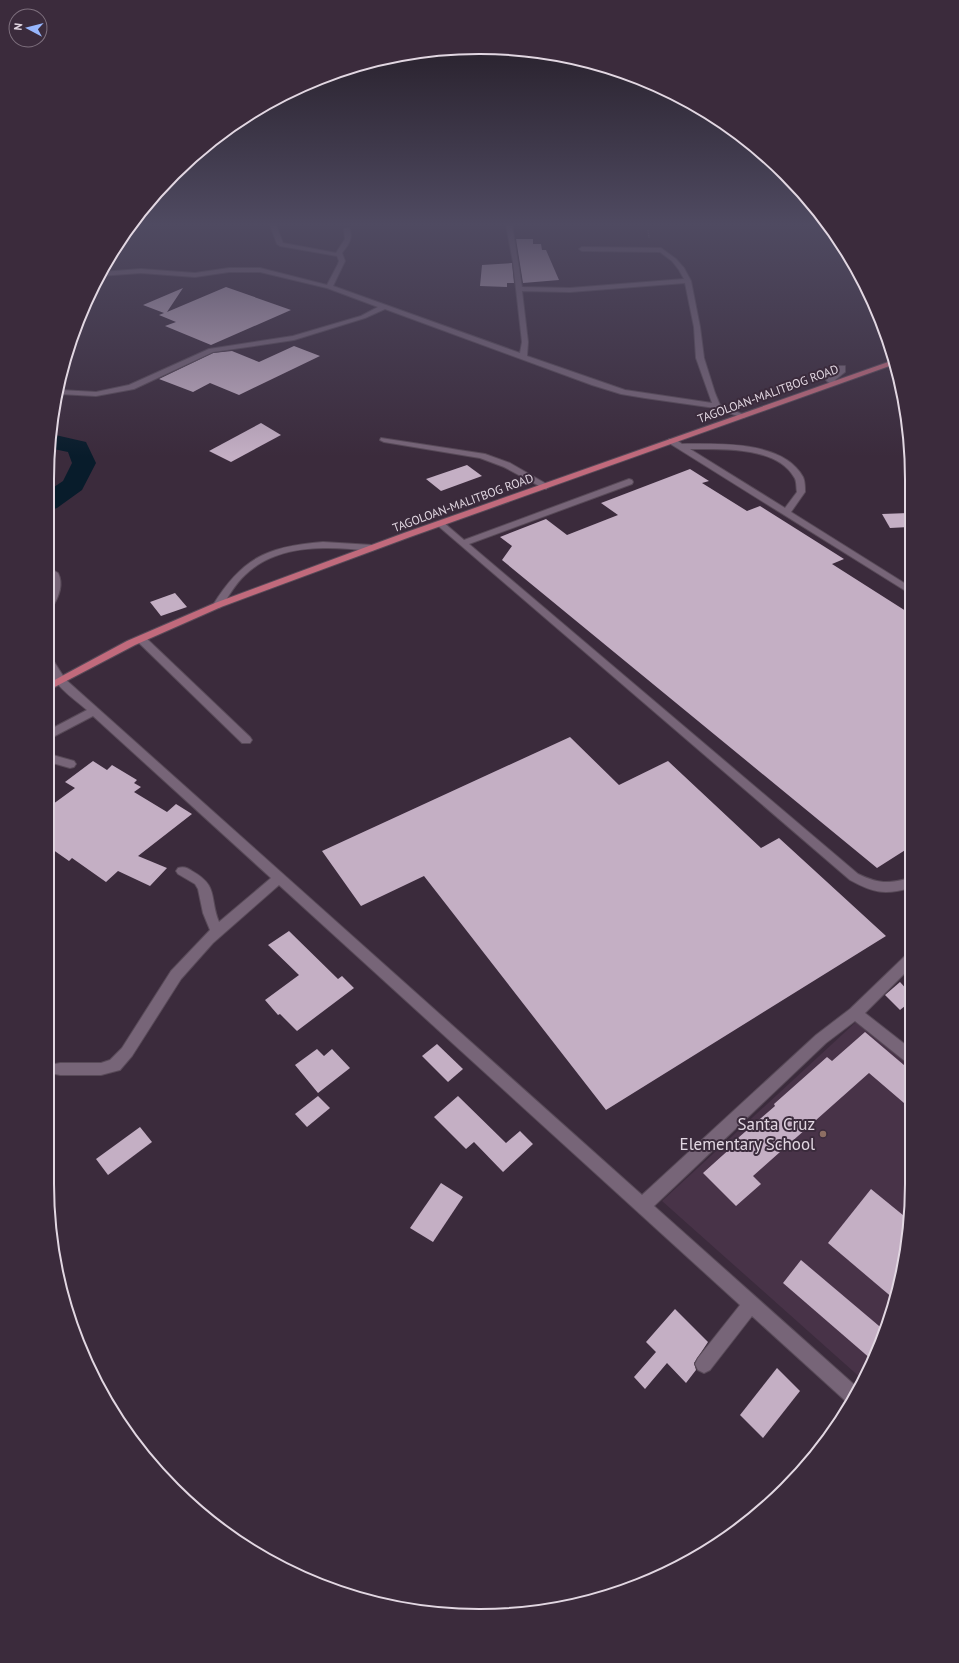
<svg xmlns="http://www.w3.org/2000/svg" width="959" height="1663" font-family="'PT Sans',sans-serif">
  <rect width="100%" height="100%" fill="#3b2b3c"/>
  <polygon fill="#483348" points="857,1021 911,1067 911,1212 889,1322 863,1380 662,1201"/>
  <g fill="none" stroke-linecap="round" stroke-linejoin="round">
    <polygon fill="#081c2b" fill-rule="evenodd" points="51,434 86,442 96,463 82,490 57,508 48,511 48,491 63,481 72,463 68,452 49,448"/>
  </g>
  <g fill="#c4afc4">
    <polygon points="516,239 533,239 533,244 541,244 542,250 546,250 559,280 523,283"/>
    <polygon points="512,263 514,283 507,283 507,287 480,286 482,265"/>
    <polygon points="226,287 291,310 211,345 165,326 176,322 159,315 164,313 143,305 183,288 167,312"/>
    <polygon points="294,346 320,356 239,395 210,383 193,392 159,379 213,353 232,351 259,362"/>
    <polygon points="261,423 281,435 231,462 209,451"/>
    <polygon points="467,465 482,476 441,491 426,479"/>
    <polygon points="690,469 709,481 702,483 747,511 760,506 844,559 832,564 909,613 910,847 877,868 502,560 512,546 500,537 546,519 567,535 618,515 601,503"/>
    <polygon points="909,513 909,527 890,528 882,514"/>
    <polygon points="175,593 187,607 161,616 150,602"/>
    <polygon points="570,737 619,785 668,761 761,848 779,838 886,936 606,1110 424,876 361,906 322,851"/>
    <polygon points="93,761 107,770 112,765 137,780 134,783 141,787 134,792 167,812 176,804 192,814 138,856 167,868 150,886 118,871 106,882 72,858 69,861 49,847 49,807 75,788 65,782"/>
    <polygon points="289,931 338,979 342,976 354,988 297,1031 280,1014 278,1015 265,1000 299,975 268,945"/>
    <polygon points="900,982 910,993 910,1002 900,1010 885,995"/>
    <polygon points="865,1032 911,1071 911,1109 869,1073 753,1176 761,1184 736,1206 703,1173 733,1146 731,1144 775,1106 774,1104 827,1057 832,1061"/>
    <polygon points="437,1044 463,1069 448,1082 422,1056"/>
    <polygon points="317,1049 324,1056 332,1049 350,1068 318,1093 295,1065"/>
    <polygon points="318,1096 330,1108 307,1127 295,1114"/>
    <polygon points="458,1096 506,1143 520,1131 533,1144 503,1172 474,1142 466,1149 434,1117"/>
    <polygon points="140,1127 152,1142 108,1175 96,1159"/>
    <polygon points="441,1183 463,1197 433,1242 410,1228"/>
    <polygon points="871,1189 909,1220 894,1299 828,1243"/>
    <polygon points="801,1260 885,1331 872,1360 783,1283"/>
    <polygon points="675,1309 708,1342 694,1363 696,1370 686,1383 667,1363 645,1389 634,1377 656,1352 646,1342"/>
    <polygon points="777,1368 800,1391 763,1438 740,1415"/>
  </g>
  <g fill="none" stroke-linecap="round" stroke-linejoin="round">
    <g stroke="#584a58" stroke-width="2">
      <g id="minor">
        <path d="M 270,225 L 276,225 L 283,243 L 336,253 L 345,239 L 344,229 L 349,228 C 354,238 348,245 342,253 L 345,261 L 333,286 L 520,353 L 522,342 L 513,262 L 506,225 L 512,225 L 522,287 L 570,288 L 684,279 L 679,270 L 672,261 L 660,252 L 582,251 L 579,249 L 582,247 L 661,248 L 676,259 L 684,268 L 691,281 L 700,327 L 704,358 L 715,393 L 720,405 L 747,416 L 743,418 L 715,408 L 645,398 L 621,394 L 592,385 L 385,309 L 365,318 L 294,340 L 213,352 L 134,389 L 96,396 L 59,394 L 60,390 L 96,392 L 129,385 L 209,349 L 293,336 L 361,316 L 378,307 L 327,288 L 260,272 L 229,272 L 195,277 L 141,273 L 99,276 L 101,272 L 141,269 L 195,273 L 229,268 L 260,268 L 327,285 L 338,264 L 339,261 L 337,256 L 280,246 L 277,244 ZM 685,283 L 694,327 L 696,358 L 712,403 L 625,390 L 527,356 L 528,342 L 522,291 L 570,292 Z"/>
        <polygon points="839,366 845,366 845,372 835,380 837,382 836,384 830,384 826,380 838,371"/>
        <polygon points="381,438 485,454 510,463 550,486 546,489 543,488 504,467 480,458 384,442 380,440"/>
        <path d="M 669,439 L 675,439 L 682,444 C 717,444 783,440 803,477 C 805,481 805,487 805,492 L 791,512 L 909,586 L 909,593 L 669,443 ZM 690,449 C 721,449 776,446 794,477 C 797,481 796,487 797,492 L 785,508 Z"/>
        <path d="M 629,479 L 632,480 L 633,482 L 632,484 L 469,544 L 858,874 C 879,884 888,884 910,878 L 910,888 C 885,895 873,893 850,880 L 436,524 L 437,522 L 443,522 L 464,540 Z"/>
        <path d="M 323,542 L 372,545 L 377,548 L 372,551 C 330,546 278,543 245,575 C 235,584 229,596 221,607 L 218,608 L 213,605 C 242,558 268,546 323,542 Z"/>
        <path d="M 48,567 L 58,573 C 64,585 58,599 51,609 L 48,610 L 48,596 L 51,584 L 51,576 L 48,575 Z"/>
        <polygon points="141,636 145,637 250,737 252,740 250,743 242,743 137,641 136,639"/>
        <path d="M 49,659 L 53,660 L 65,679 L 642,1195 L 816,1035 L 850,1009 L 905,956 L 910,955 L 910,968 L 865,1013 L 911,1049 L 911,1064 L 906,1062 L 855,1021 L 826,1043 L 654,1206 L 859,1389 L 850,1405 L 752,1316 L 710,1370 L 704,1373 L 698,1370 L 695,1364 L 698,1358 L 740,1305 L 279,885 L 213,943 L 181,979 L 132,1056 L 120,1070 L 101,1075 L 60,1075 L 55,1074 L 53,1069 L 55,1064 L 60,1063 L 101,1063 L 110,1060 L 122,1048 L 171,971 L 210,930 L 203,913 L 198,889 L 195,884 L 178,874 L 176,871 L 178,868 C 184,866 187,868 192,871 C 219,886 209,897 219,922 L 271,878 L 93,716 L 49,739 L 49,730 L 87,710 C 72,697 46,681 49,659 Z"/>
        <polygon points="49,754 74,761 76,764 74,767 70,768 49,762"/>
      </g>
    </g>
    <g stroke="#584a58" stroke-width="2">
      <polygon id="major" points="894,360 895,364 410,537 221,607 135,645 49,690 49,683 127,641 215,603 404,533"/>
    </g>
    <polyline stroke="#766776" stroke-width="1.5" stroke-dasharray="1.5 1" stroke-linecap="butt" points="648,230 649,238"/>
    <use href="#minor" fill="#776578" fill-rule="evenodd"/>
    <use href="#major" fill="#c16a7c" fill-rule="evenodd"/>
  </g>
  <linearGradient id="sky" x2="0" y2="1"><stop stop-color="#201821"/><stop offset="0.49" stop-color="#4f4a61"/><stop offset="1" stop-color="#4f4a61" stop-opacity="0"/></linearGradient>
  <rect width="959" height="457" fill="url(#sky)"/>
  <circle fill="#8d6e63" stroke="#3b2b3c" stroke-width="1.5" cx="823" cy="1134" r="4"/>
  <g text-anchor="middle" stroke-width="4" stroke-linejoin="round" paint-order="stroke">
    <g font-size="12" fill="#e2d7e2" stroke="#3b2b3c">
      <text transform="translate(768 394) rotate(-20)" y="4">TAGOLOAN-MALITBOG ROAD</text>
      <text transform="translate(463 503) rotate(-20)" y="4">TAGOLOAN-MALITBOG ROAD</text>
    </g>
    <g font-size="17" fill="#e2d7e2" stroke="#3b2b3c" text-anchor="end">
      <text x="815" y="1130">Santa Cruz<tspan x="815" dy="20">Elementary School</tspan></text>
    </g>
  </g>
  <path d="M0 0H959V1663H0ZM479 54H480A425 425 0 0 1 905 479V1184A425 425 0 0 1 480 1609H479A425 425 0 0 1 54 1184V479A425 425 0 0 1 479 54Z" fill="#3b2b3c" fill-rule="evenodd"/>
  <path fill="none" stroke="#e2d7e2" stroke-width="2" d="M479 54H480A425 425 0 0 1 905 479V1184A425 425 0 0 1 480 1609H479A425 425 0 0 1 54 1184V479A425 425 0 0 1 479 54Z"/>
  <g transform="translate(28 28) rotate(277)"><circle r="19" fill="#3b2b3c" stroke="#7e707e"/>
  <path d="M0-3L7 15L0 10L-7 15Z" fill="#97b6fd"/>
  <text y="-6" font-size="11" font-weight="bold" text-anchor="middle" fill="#e2d7e2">N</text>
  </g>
</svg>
